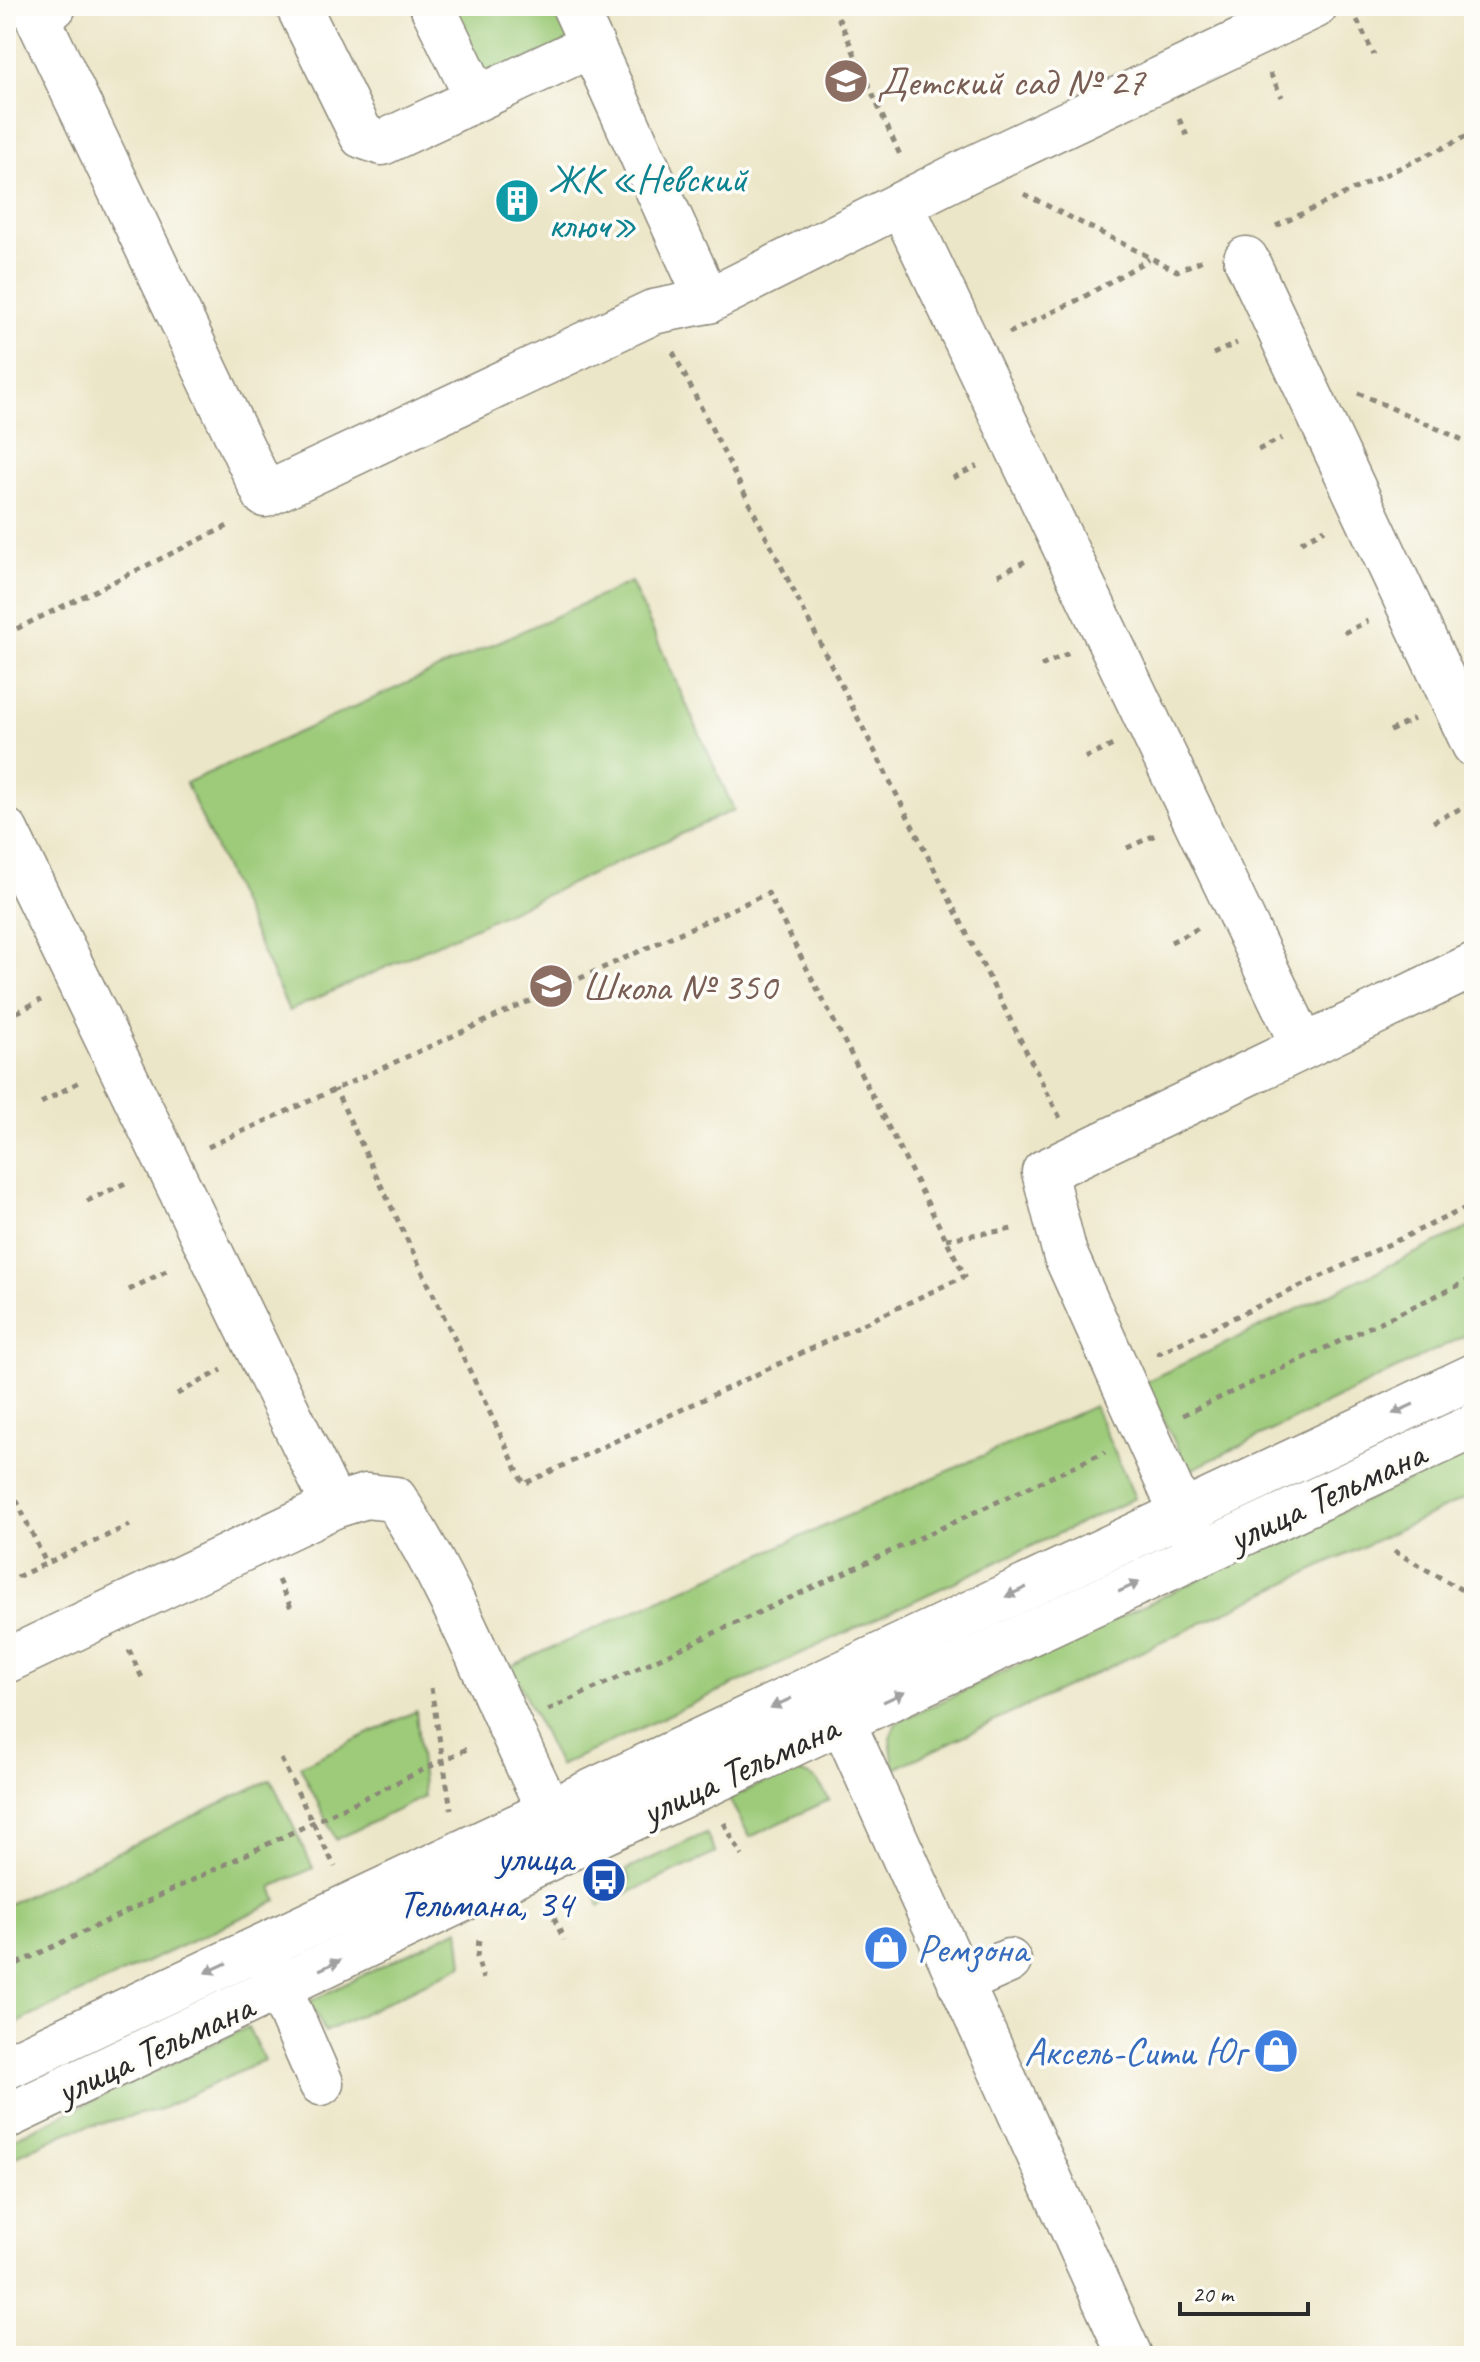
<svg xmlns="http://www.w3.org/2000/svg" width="1480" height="2362" font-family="Caveat,sans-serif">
  <rect width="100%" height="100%" fill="#fdfcf7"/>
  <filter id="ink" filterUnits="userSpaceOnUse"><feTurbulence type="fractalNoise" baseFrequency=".0125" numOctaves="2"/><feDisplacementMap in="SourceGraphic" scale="16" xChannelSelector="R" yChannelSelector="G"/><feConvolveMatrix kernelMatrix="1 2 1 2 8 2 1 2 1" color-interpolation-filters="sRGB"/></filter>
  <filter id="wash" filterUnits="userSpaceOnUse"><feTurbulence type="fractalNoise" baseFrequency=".006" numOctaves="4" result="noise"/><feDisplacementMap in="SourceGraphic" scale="32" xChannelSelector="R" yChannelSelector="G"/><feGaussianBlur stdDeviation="1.8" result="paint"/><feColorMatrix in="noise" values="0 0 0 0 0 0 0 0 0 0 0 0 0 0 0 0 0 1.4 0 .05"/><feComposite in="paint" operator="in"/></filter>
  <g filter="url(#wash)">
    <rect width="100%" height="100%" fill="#ece6c8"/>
    <g fill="#9dcb79" stroke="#647b52" stroke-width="2">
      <polygon points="450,6 558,6 573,39 485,77"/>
      <polygon points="631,582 734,810 289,1011 186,783"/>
      <polygon points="1474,1225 1474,1331 1189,1471 1145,1382"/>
      <polygon points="1094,1406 1135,1498 559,1766 511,1666"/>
      <polygon points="1474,1449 1474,1494 894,1769 890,1738 896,1723"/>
      <polygon points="416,1711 424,1797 336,1840 300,1766"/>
      <path d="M 789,1771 C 813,1773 819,1780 829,1800 L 750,1837 L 729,1799 Z"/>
      <polygon points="271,1779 313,1868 272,1887 277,1901 6,2028 6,1905"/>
      <polygon points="706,1833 716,1853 599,1906 595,1896 630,1879 626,1870"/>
      <polygon points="459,1929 463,1965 325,2032 310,2001"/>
      <polygon points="248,2027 264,2060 161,2109 69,2131 6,2161 6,2142"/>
    </g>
  </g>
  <g filter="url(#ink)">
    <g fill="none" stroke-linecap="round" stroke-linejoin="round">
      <g stroke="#8c887a" stroke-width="47">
        <g id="minor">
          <polyline points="54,6 36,14 265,495 653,312 708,301 973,168 1315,6"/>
          <polyline points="298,6 362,136 382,143 592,45"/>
          <polyline points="432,6 477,98"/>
          <polyline points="574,6 708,301"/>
          <polyline points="901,204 1303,1046"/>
          <polyline points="1246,259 1474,745"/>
          <polyline points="6,831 334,1506"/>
          <polyline points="1193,1538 1065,1254 1044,1172 1474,965"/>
          <path d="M 6,1661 L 334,1506 L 366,1496 L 395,1499 C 458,1596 498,1708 550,1812"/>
          <polyline points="831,1696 1130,2356"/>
          <polyline points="269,1964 321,2083"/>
          <polyline points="960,1983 1009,1961"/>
          <polyline points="6,2067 1474,1376"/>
          <polyline points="6,2117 598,1835 1474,1426"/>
        </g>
      </g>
      <g stroke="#8c887a" stroke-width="5" stroke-dasharray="6 6" stroke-linecap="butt">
        <polyline points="833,6 900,155"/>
        <polyline points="1461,6 1464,12"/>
        <polyline points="1357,20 1374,55"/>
        <polyline points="1270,73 1282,97"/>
        <polyline points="1179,119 1189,140"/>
        <polyline points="1024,194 1177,271 1205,259"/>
        <polyline points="1276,226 1474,133"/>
        <polyline points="1009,333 1082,298 1149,259"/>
        <polyline points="673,352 1060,1118"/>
        <polyline points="1213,354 1237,343"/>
        <polyline points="1358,393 1474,445"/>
        <polyline points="1258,450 1282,438"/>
        <polyline points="953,478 977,466"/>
        <polyline points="1301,542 1325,529"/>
        <polyline points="998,575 1026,561"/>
        <polyline points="1344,633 1368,621"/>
        <polyline points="6,634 232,524"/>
        <polyline points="1041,666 1069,653"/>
        <polyline points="1390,731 1414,719"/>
        <polyline points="1085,758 1113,745"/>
        <polyline points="1433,822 1474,802"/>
        <polyline points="1127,848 1155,835"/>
        <polyline points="1171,942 1199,928"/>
        <polyline points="6,1018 41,1000"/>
        <polyline points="41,1103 79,1082"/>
        <polyline points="208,1147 768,893 965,1276 524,1484 335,1089"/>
        <polyline points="87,1201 130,1181"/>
        <polyline points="946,1239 1013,1229"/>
        <polyline points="129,1290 170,1269"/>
        <polyline points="1157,1354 1474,1204"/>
        <polyline points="177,1394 222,1370"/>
        <polyline points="1183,1415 1474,1278"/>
        <polyline points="6,1478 46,1563"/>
        <polyline points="1394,1551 1474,1597"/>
        <polyline points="278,1580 293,1612"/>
        <polyline points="6,1582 130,1525"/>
        <polyline points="129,1650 144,1682"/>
        <polyline points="431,1688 451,1809"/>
        <polyline points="548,1710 1105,1452"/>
        <polyline points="281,1759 335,1867"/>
        <polyline points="724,1823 742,1856"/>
        <polyline points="549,1907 564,1940"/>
        <polyline points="479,1940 477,1957 483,1979"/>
        <polyline points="6,1969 471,1747"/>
      </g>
      <use href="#minor" stroke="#fff" stroke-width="44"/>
    </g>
    <defs><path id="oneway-solid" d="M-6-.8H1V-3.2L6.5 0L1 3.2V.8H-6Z" transform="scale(2)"/></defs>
    <g fill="#a0a0a0">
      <use href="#oneway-solid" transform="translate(1403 1409) rotate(155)"/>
      <use href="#oneway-solid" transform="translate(1129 1587) rotate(-25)"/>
      <use href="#oneway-solid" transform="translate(1016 1592) rotate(155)"/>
      <use href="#oneway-solid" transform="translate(894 1697) rotate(-25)"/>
      <use href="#oneway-solid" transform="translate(781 1703) rotate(155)"/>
      <use href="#oneway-solid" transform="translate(330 1965) rotate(-25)"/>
      <use href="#oneway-solid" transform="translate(216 1968) rotate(155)"/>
    </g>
  </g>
  <defs>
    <g id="school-disc" transform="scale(2.3)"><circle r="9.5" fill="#8d6e63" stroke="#fdfcf7"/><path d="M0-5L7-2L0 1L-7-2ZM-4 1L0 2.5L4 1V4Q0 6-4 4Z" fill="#fff"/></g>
    <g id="building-disc" transform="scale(2.3)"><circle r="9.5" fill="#0f9aa8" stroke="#fdfcf7"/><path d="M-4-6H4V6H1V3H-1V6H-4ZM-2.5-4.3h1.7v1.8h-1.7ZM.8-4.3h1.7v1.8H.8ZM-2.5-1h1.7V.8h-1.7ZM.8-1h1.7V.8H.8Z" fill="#fff"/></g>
    <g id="bus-disc" transform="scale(2.3)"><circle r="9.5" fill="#1a4fb4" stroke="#fdfcf7"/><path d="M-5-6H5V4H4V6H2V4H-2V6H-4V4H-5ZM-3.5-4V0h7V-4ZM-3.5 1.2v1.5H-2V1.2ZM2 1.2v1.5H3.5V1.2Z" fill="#fff"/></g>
    <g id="shop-disc" transform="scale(2.3)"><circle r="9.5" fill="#3f7fe0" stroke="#fdfcf7"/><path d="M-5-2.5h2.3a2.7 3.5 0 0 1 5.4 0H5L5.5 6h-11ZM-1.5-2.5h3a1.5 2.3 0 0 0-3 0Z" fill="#fff"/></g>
  </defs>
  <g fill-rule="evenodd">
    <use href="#school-disc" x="846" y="81"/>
    <use href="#building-disc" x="517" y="201"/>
    <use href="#school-disc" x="551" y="986"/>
    <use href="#bus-disc" x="604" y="1880"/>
    <use href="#shop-disc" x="886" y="1948"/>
    <use href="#shop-disc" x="1276" y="2051"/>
  </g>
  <g text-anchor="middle" stroke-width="7" stroke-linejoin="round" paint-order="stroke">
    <g font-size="40" fill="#785e54" stroke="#fdfcf7" text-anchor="start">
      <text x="877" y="95">Детский сад № 27</text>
      <text x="582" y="1000">Школа № 350</text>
    </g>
    <g font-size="40" fill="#0d838f" stroke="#fdfcf7" text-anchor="start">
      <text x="548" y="192">ЖК «Невский<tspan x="548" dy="46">ключ»</tspan></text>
    </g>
    <g font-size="40" fill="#2b2b2b" stroke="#fdfcf7">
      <text transform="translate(1326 1495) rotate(-25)" y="14">улица Тельмана</text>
      <text transform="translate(739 1769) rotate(-25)" y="14">улица Тельмана</text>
      <text transform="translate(154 2048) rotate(-25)" y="14">улица Тельмана</text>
    </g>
    <g font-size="40" fill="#164399" stroke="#fdfcf7" text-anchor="end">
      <text x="573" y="1871">улица<tspan x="573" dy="46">Тельмана, 34</tspan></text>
    </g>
    <g font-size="40" fill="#366cbe" stroke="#fdfcf7" text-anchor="start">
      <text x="917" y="1962">Ремзона</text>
      <text x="1245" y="2065" text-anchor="end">Аксель-Сити Юг</text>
    </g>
  </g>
  <rect width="1480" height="2362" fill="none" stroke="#fdfcf7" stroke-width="32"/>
  <path d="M1180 2302v12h128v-12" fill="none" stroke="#2b2b2b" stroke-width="4"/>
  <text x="1192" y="2302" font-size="24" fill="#2b2b2b" stroke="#fdfcf7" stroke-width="6" paint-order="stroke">20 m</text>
</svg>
